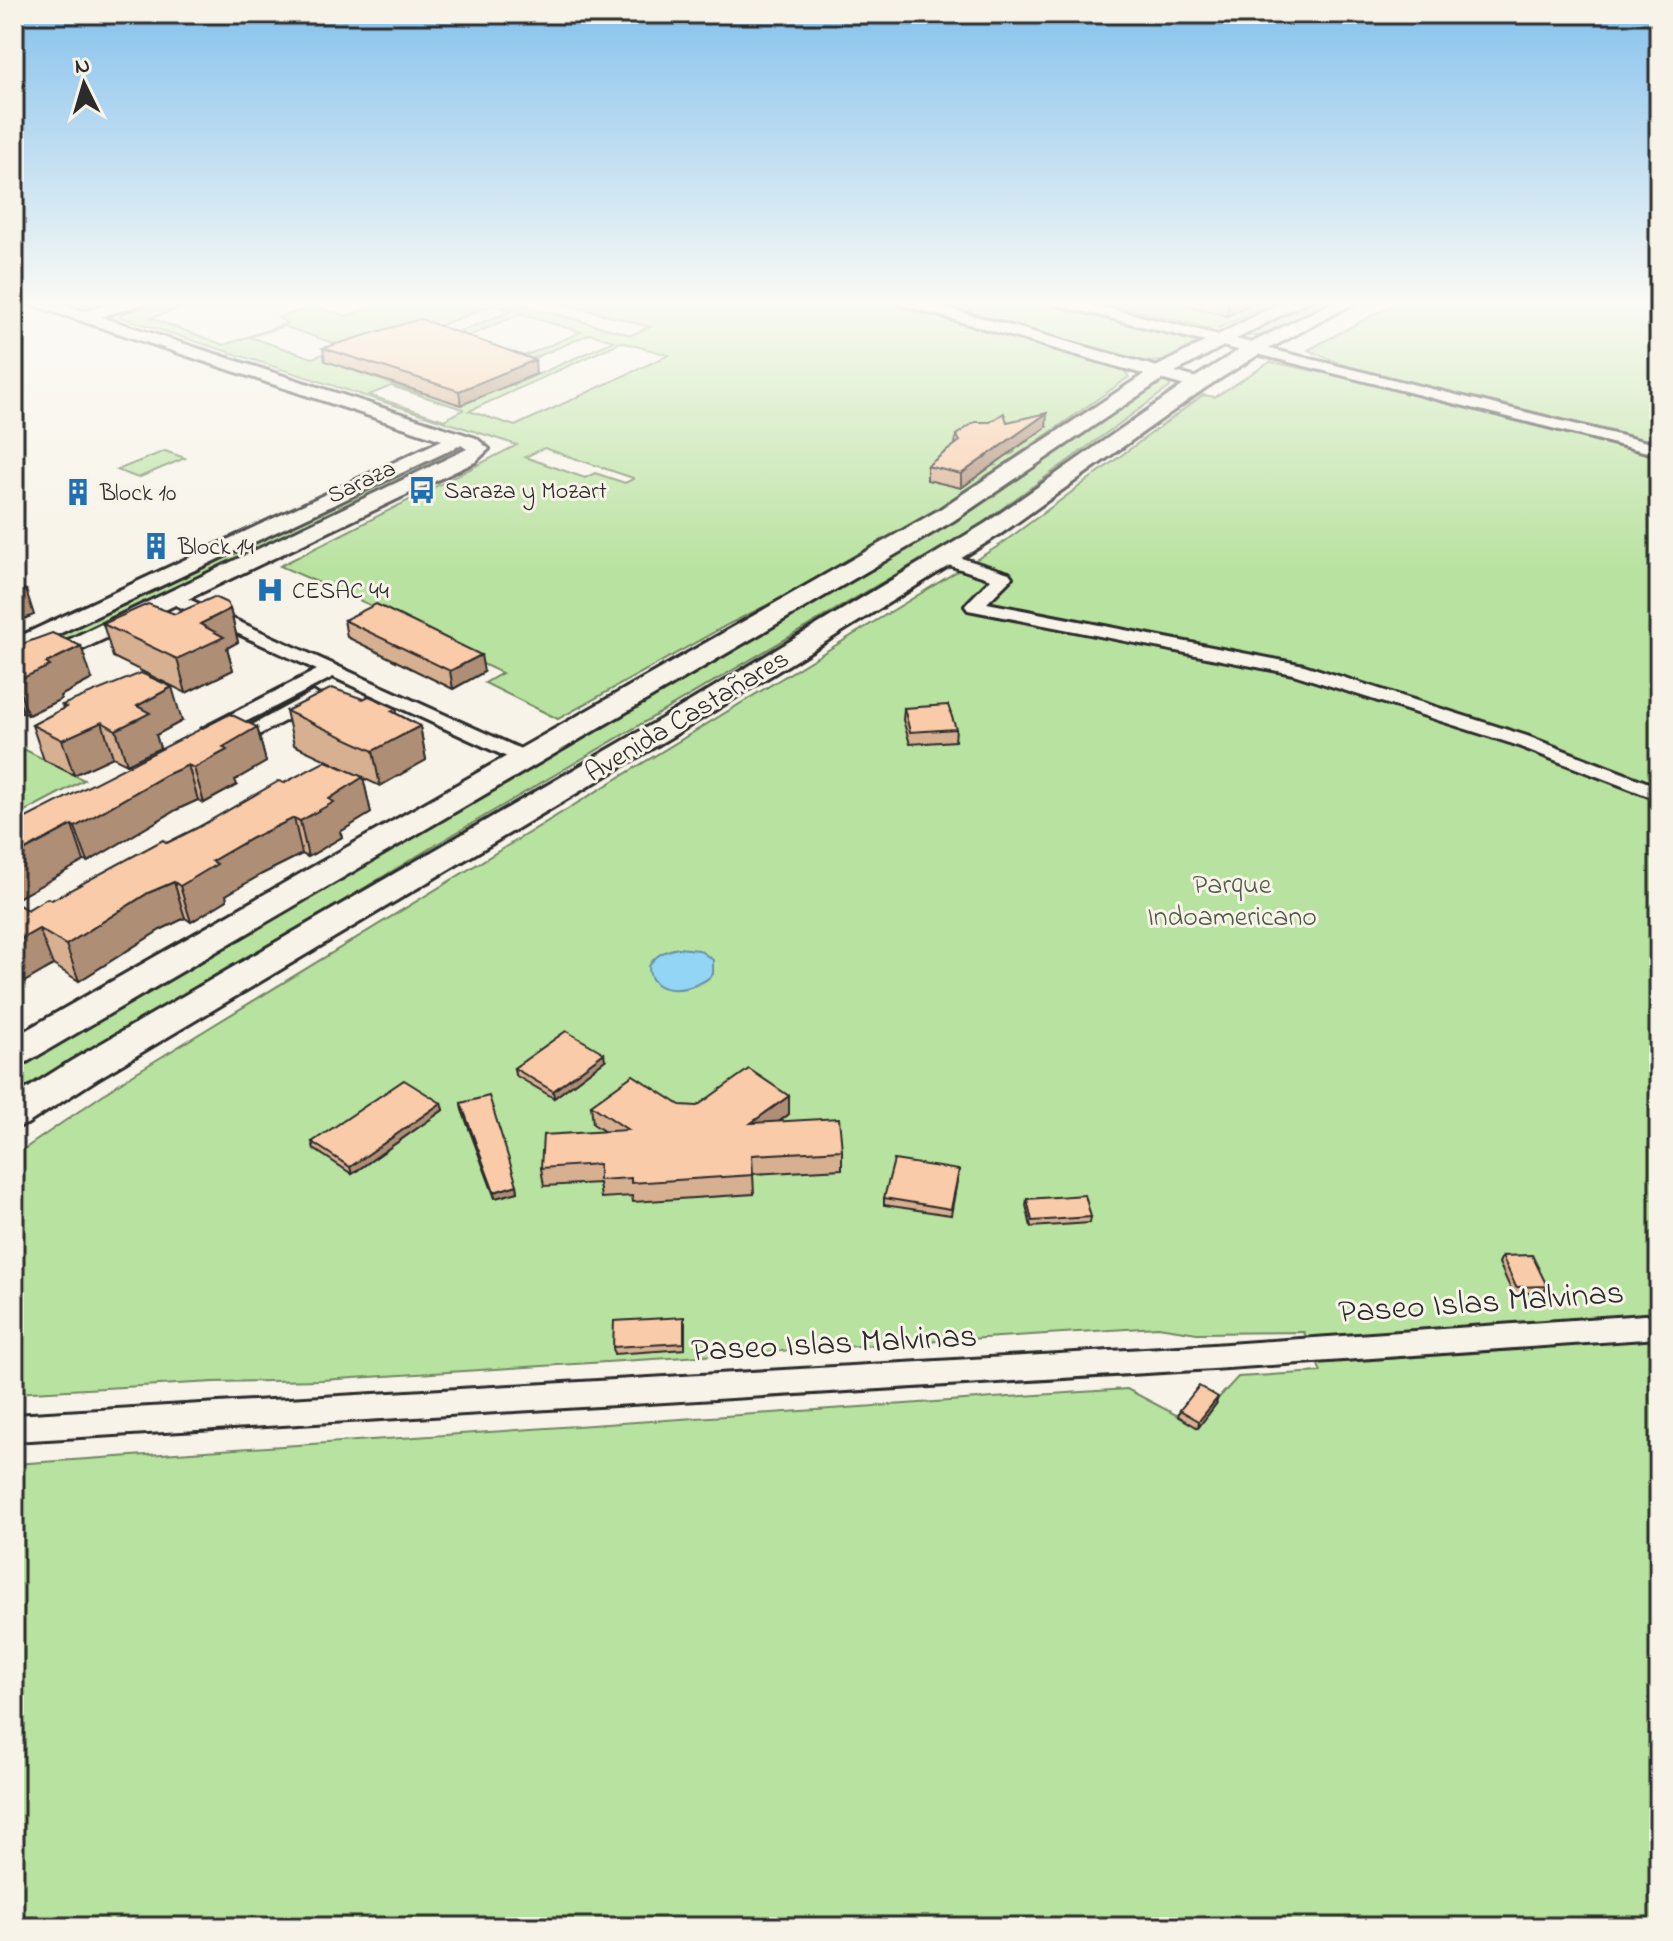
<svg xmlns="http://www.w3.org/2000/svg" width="1673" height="1941" font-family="'Indie Flower',sans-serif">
  <rect width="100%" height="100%" fill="#f7f3e8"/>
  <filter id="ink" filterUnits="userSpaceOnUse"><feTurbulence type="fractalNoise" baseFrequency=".0125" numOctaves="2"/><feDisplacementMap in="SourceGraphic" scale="16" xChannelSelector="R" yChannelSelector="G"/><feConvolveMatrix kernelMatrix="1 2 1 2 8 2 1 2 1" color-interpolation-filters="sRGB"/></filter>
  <g filter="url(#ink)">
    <g fill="#b8e29f" stroke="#728665" stroke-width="2" fill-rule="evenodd">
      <path d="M 163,301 L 203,301 L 151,318 L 224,345 L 288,323 L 278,318 L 327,301 L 331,301 L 315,307 L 346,316 L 387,301 L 509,301 L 631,335 L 650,327 L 555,301 L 879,301 L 1072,353 L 1122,368 L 1129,377 L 962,494 L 863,557 L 729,624 L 558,719 L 485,683 L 502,673 L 386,618 L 391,614 L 280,566 L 517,445 L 120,317 L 123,313 ZM 494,305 L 512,311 L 450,335 L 427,330 ZM 520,314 L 581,332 L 520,358 L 459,340 ZM 283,326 L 362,353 L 403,338 L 413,341 L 421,339 L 414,335 L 423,332 L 504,362 L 477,373 L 434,352 L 420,356 L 471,377 L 421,394 L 334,364 L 353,356 L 337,349 L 312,358 L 250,337 ZM 590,334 L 614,341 L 514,385 L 503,382 L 476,393 L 481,396 L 461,405 L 435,395 L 515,365 L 526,365 L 522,363 ZM 621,342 L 669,355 L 515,426 L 469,411 ZM 391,386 L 463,409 L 463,410 L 444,420 L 369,395 ZM 995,432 L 1015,434 L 1016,438 L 1026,436 L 1028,441 L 1009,447 L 1015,452 C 1007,458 998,453 992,459 L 996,465 L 979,468 L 976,465 L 959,463 L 955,449 L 975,436 ZM 544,448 L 633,478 L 633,479 L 625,483 L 595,473 L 585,478 L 525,457 Z"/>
      <polygon points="918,301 1042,301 1197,342 1166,361 1146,362"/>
      <polygon points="1098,301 1277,301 1219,328 1208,328"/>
      <polygon points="1305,301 1333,301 1259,336 1239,336 1239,332"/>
      <polygon points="1399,301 1659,301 1659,1927 14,1927 14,1464 1127,1389 1178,1416 1197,1392 1215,1402 1238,1377 1321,1372 1304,1332 1197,1333 1158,1327 322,1380 214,1382 14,1393 14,1156 127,1078 1000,545 1203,395 1215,397 1270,362 1320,372 1336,362 1308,350"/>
      <polygon points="1159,380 1169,382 1170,387 978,526 432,847 14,1100 14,1061"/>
      <polygon points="452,449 462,452 14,669 14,652"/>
      <polygon points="165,451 185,458 138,478 117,470"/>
      <polygon points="14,744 74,775 84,780 14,817"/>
    </g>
    <path fill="#92d5f4" stroke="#6991a4" stroke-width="2" d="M 678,948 L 699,950 L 713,960 L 713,974 C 698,991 648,1000 649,966 C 656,954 665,951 678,948 Z"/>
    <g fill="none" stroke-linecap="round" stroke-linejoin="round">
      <g stroke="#2b2b2b" stroke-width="6">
        <g id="minor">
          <polygon points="1254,345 1659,445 1659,455 1249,352 1249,346"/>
          <polygon points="945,553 1009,573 1012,577 1009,581 987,603 1304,665 1527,736 1659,787 1659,800 1513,744 1293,674 968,610 965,606 968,602 991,579 939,562 936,558"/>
          <polygon points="175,593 534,755 537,759 534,763 520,763 333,677 216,737 202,737 199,733 202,729 317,670 169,602 166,598 169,594"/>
          <polygon points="313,692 323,698 320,702 236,747 222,747 219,743"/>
          <polygon points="1659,1314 1659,1338 1213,1369 14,1441 14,1415 1213,1345"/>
        </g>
      </g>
      <g stroke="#2b2b2b" stroke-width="6">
        <g id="tertiary">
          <polygon points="28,301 52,301 84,311 119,301 144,301 142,304 101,317 476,438 489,449 475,462 14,682 14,666 467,449 461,445 14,655 14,639 442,440 30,304"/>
          <polygon points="897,301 922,301 1204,380 1207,384 1204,388 1192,388 899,304"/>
          <polygon points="1051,301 1078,301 1260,345 1263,349 1254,354 1053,304"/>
        </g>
      </g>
      <g stroke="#2b2b2b" stroke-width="6">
        <g id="secondary">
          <polygon points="1284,301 1307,301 1166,377 953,521 27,1062 14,1065 14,1037 937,511 1152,369"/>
          <polygon points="1335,301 1358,301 1261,353 1205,388 1002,533 681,731 97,1079 27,1124 14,1128 14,1097 71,1061 661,719 986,523 1191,380 1247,345"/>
        </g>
      </g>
      <use href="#minor" fill="#f7f3e8" fill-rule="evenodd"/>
      <use href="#tertiary" fill="#f7f3e8" fill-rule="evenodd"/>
      <use href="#secondary" fill="#f7f3e8" fill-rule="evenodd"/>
    </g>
    <g fill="#d7af91" stroke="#2b2b2b" stroke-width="2">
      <polygon points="1174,301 1256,301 1227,316"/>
      <polygon points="323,348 536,374 461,405 325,361"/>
      <polygon points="1007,422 1046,427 961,488 927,480 927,466 955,445 956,435"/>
      <polygon points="230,609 238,642 227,648 233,670 186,693 113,657 103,624 175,614"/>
      <polygon points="344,620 484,672 453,689 347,637"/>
      <polygon points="14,647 92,679 60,696 61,699 28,715 23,712 14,716"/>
      <polygon points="363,699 396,708 397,714 420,726 426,760 380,786 363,778 371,813 340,832 342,837 308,857 302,854 262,874 226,895 227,900 191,922 185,918 160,930 79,981 53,965 14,988 14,902 27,910 52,900 197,828 284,783 341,767 294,745 286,711"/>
      <polygon points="62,705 182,721 156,735 160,748 127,764 113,757 74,775 44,760 32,725 63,709"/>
      <polygon points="904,708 956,729 955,741 910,744 903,720"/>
      <polygon points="257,727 266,762 235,780 237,785 204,803 198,800 176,810 88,862 84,861 14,900 14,824"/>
      <polygon points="605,1060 554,1098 515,1075 514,1068"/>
      <polygon points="789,1096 789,1114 780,1121 842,1150 842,1169 753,1174 754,1194 633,1202 632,1196 601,1198 599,1183 544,1186 541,1168 605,1132 593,1124 591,1105 697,1106"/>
      <polygon points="441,1103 443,1110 352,1174 314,1149 312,1142"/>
      <polygon points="461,1103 517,1185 518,1192 495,1198 462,1110"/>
      <polygon points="959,1170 951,1215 884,1205 884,1198"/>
      <polygon points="1027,1199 1091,1217 1090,1223 1031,1227 1026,1205"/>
      <polygon points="1502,1256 1547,1286 1544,1292 1513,1294 1499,1263"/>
      <polygon points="685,1323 685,1349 614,1354 613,1347"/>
      <polygon points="1216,1404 1198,1428 1178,1416 1180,1410"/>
    </g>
    <g fill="#af8e76" stroke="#2b2b2b" stroke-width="2">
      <polygon points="1229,301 1256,301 1227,316"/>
      <polygon points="535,360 536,374 461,405 459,391"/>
      <polygon points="1047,413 1046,427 961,488 961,474"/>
      <polygon points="26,590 34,615 14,623 14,595"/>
      <polygon points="230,609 238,642 227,648 233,670 186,693 177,659 200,624"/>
      <polygon points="81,646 92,679 60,696 61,699 28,715 16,681 46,663"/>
      <polygon points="481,655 484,672 453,689 450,671"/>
      <polygon points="14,687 23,712 14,716"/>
      <polygon points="172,687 182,721 156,735 160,748 127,764 116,730 137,706"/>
      <polygon points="396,708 401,736 420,726 426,760 380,786 373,751 391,711"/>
      <polygon points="102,722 113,757 74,775 62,740"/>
      <polygon points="257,727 266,762 235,780 237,785 204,803 194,768 223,747"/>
      <polygon points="188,765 198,800 176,810 88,862 75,827 166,775"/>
      <polygon points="363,777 371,813 340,832 342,837 308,857 300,821 329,799"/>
      <polygon points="294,818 302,854 262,874 226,895 227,900 191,922 180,886 212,861 252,838"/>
      <polygon points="72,825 84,861 14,900 14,856"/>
      <polygon points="174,882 185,918 160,930 79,981 66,945 148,893"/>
      <polygon points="39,929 53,965 14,988 14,943"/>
      <polygon points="604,1053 605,1060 554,1098 553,1091"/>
      <polygon points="789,1096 789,1114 752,1142 751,1123"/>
      <polygon points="441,1103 443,1110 352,1174 350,1167"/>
      <polygon points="517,1185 518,1192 495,1198 494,1192"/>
      <polygon points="1218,1397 1216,1404 1198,1428 1199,1421"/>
    </g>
    <g fill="#facba9" stroke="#2b2b2b" stroke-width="2">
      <polygon points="420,319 535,360 459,391 323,348"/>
      <polygon points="1004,413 1007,422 1047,413 961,474 927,466 960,441 956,435 975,422 990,422"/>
      <polygon points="14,585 26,590 14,595"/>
      <polygon points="214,597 227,603 230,609 200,624 224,637 177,659 103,624 148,604 175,614"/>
      <polygon points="376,604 481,655 450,671 344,620"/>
      <polygon points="52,633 81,646 46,663 50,666 16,681 14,680 14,647"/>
      <polygon points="141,673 172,687 137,706 150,713 116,730 102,722 62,740 32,725 66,707 62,705"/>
      <polygon points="332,688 363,699 369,696 396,708 391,711 420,726 373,751 286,711"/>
      <polygon points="948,705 956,729 910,732 904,708"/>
      <polygon points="230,714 257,727 223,747 227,750 194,768 188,765 166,775 75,827 72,825 14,856 14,824"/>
      <polygon points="326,761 363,777 329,799 334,802 300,821 294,818 252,838 212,861 217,864 180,886 174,882 148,893 66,945 39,929 14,943 14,902 27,910 47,898 52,900 163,840 167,843 197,828 279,781 284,783"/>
      <polygon points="566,1031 604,1053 553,1091 514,1068"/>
      <polygon points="749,1069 789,1096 751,1123 839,1118 842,1150 752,1155 753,1175 631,1183 631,1178 599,1180 599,1164 541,1168 543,1135 628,1130 591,1105 633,1075 680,1105 697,1106"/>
      <polygon points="404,1080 441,1103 350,1167 312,1142"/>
      <polygon points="489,1096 517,1185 494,1192 461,1103"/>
      <polygon points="894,1160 959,1170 951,1209 884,1198"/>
      <polygon points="1085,1195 1091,1217 1032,1221 1027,1199"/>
      <polygon points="1532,1255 1547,1286 1516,1287 1502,1256"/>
      <polygon points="684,1317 684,1343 613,1347 614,1321"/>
      <polygon points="1199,1386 1218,1397 1199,1421 1180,1410"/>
    </g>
  </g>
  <linearGradient id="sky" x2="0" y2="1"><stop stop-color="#85c1ed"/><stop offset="0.53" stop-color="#fbfaf5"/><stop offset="1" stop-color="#fbfaf5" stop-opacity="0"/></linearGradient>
  <rect width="1673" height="573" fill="url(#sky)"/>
  <defs>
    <g id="bus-bare" transform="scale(2.16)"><path d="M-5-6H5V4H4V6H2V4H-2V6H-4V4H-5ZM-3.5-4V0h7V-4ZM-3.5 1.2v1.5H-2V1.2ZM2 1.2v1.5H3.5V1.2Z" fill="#1f6fb2" stroke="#f7f3e8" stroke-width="2.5" paint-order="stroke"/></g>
    <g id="building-bare" transform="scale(2.16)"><path d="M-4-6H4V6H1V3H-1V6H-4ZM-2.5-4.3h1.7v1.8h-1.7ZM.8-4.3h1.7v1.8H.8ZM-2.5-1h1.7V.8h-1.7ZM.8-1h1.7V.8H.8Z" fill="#1f6fb2" stroke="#f7f3e8" stroke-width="2.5" paint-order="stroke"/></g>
    <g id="hospital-bare" transform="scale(2.16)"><path d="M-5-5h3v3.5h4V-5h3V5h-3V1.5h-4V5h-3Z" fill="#1f6fb2" stroke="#f7f3e8" stroke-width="2.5" paint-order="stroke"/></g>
  </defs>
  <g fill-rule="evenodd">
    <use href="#bus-bare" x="422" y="490"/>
    <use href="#building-bare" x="78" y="492"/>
    <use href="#building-bare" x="156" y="546"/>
    <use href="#hospital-bare" x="270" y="590"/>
  </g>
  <g text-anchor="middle" stroke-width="6" stroke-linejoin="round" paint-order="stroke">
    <g font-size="24" fill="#2b2b2b" stroke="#f7f3e8">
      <text transform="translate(361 481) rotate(-25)" y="8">Saraza</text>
    </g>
    <g font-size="24" fill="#2b2b2b" stroke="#f7f3e8" text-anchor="start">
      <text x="444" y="498">Saraza y Mozart</text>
      <text x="100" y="500">Block 10</text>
      <text x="178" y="554">Block 14</text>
      <text x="292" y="598">CESAC 44</text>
    </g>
    <g font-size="28" fill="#2b2b2b" stroke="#f7f3e8">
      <text transform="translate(686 714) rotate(-31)" y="10">Avenida Castañares</text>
    </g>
    <g font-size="28" fill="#4e5948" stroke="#f7f3e8">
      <text x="1232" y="893">Parque<tspan x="1232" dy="32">Indoamericano</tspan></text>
    </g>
    <g font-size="34" fill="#2b2b2b" stroke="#f7f3e8">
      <text transform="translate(1481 1300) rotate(-4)" y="12">Paseo Islas Malvinas</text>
      <text transform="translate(834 1341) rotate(-3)" y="12">Paseo Islas Malvinas</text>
    </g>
  </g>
  <rect width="1673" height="1941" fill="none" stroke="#f7f3e8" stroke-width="48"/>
  <rect x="24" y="24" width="1625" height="1893" fill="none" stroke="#2b2b2b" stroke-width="3" filter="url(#ink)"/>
  <g transform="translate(84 84) rotate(355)" stroke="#f7f3e8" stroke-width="6" paint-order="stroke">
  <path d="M0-6L14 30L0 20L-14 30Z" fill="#2b2b2b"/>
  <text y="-12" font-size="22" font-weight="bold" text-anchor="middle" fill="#2b2b2b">N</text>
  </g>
</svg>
